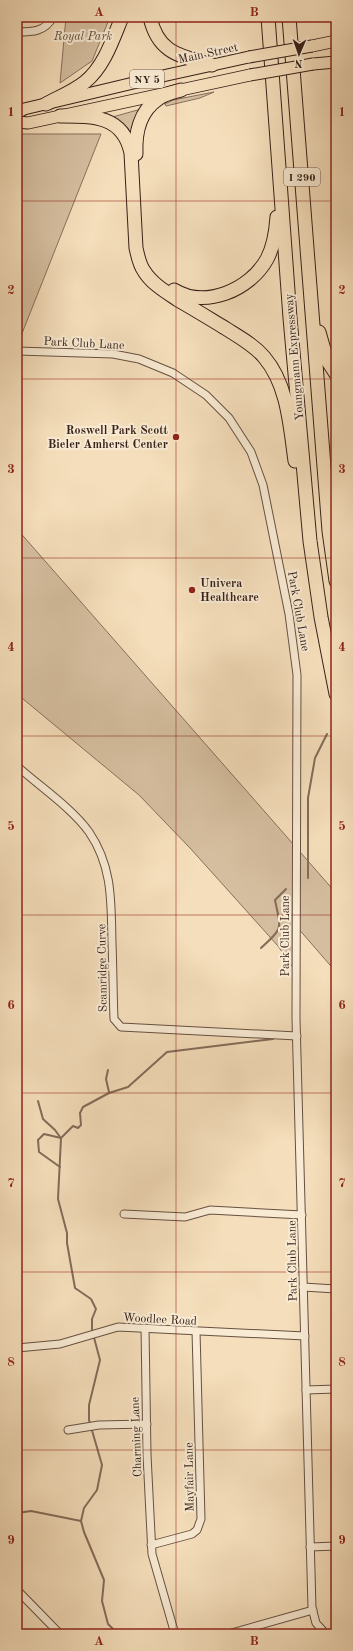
<svg xmlns="http://www.w3.org/2000/svg" width="353" height="1651" font-family="'Old Standard TT',serif">
  <rect width="100%" height="100%" fill="#f5debb"/>
  <filter id="stains"><feTurbulence type="fractalNoise" baseFrequency=".005" numOctaves="4"/><feColorMatrix values="0 0 0 0 .2 0 0 0 0 .09 0 0 0 0 .02 0 0 0 .5 -.17"/></filter>
  <radialGradient id="worn" r=".72"><stop offset=".6" stop-color="#630" stop-opacity="0"/><stop offset="1" stop-color="#630" stop-opacity=".3"/></radialGradient>
  <g fill="#d5be9f" stroke="#86705c">
    <polygon points="66,17 110,17 92,61 60,83"/>
    <polygon points="214,92 200,98 166,106 165,104 173,100"/>
    <polygon points="148,107 135,139 109,118"/>
    <polygon points="17,134 101,134 17,346"/>
    <polygon points="17,529 336,893 336,972 297,927 296,972 278,946 190,848 139,795 17,694"/>
  </g>
  <g fill="none" stroke-linecap="round" stroke-linejoin="round">
    <g stroke="#826c59" stroke-width="2">
      <polyline points="308,878 308,798 315,758 327,734"/>
      <path d="M 261,948 C 284,927 281,930 275,900 L 286,889"/>
      <polyline points="108,1070 106,1079 109,1092"/>
      <polyline points="38,1101 43,1119 55,1130 60,1137"/>
      <polyline points="60,1167 39,1152 38,1140 44,1134 61,1138"/>
      <polyline points="17,1513 31,1511 81,1521"/>
      <polyline points="118,1634 108,1624 102,1601 104,1580 84,1532 81,1521 84,1508 97,1490 102,1465 89,1420 89,1405 100,1360 92,1330 92,1319 96,1309 91,1299 75,1288 67,1243 67,1233 58,1199 61,1138 73,1126 78,1128 81,1125 80,1113 83,1107 109,1093 128,1087 167,1052 273,1039"/>
    </g>
    <g stroke="#665041" stroke-width="9">
      <g id="street">
        <path d="M 17,32 C 32,32 45,32 53,17"/>
        <polyline points="17,351 113,354 139,359 173,373 206,395 229,418 251,452 263,485 289,614 297,675 296,1019 312,1608 316,1623 326,1634"/>
        <path d="M 17,766 C 39,786 72,808 89,832 C 113,867 111,903 112,943 C 113,968 113,994 114,1019 L 121,1027 L 297,1036"/>
        <polyline points="124,1214 185,1217 210,1210 302,1215"/>
        <polyline points="303,1287 336,1289"/>
        <polyline points="145,1328 147,1455 152,1554 175,1634"/>
        <polyline points="17,1348 60,1344 118,1327 305,1336"/>
        <polyline points="306,1390 336,1389"/>
        <polyline points="68,1430 99,1425 147,1424"/>
        <polyline points="151,1545 192,1534 197,1530 201,1519 196,1331"/>
        <polyline points="310,1547 336,1546"/>
        <polyline points="19,1592 60,1634"/>
        <polyline points="228,1634 313,1610"/>
      </g>
    </g>
    <g stroke="#372118" stroke-width="13">
      <g id="primary">
        <polyline points="312,46 336,41"/>
        <polyline points="313,64 336,62"/>
        <polyline points="17,113 24,109 167,75 249,57"/>
        <polyline points="17,122 28,123 250,75"/>
      </g>
    </g>
    <g stroke="#372118" stroke-width="15">
      <g id="highway">
        <path d="M 150,17 C 158,54 181,56 212,65"/>
        <polyline points="268,17 290,318 310,541 321,617 336,694"/>
        <polyline points="289,17 329,531 336,581"/>
        <path d="M 46,104 C 59,97 74,91 85,82 C 104,67 113,39 122,17"/>
        <path d="M 60,116 C 92,116 123,115 131,153 L 136,248 C 138,256 139,264 144,271 C 152,284 166,292 178,300 C 194,309 210,319 225,328 C 239,337 254,345 264,357 C 288,385 290,426 295,461"/>
        <path d="M 136,154 C 135,133 140,111 158,99 C 164,94 174,92 181,90"/>
        <path d="M 174,290 C 205,309 250,290 267,259 C 274,246 276,231 277,217"/>
        <polyline points="319,332 327,360 336,374"/>
      </g>
    </g>
    <use href="#street" stroke="#f8ead3" stroke-width="7"/>
    <use href="#primary" stroke="#f5debb" stroke-width="11"/>
    <use href="#highway" stroke="#f5debb" stroke-width="13"/>
    <g stroke="#372118" stroke-width="13" stroke-linecap="butt">
      <g id="primary-bridge">
        <polyline points="249,57 312,46"/>
        <polyline points="250,75 313,64"/>
      </g>
    </g>
    <use href="#primary-bridge" stroke="#f5debb" stroke-width="11"/>
  </g>
  <path fill="none" stroke="#8f2418" stroke-width="1" stroke-opacity="0.55" d="M 176,17 L 176,1634M 17,201 L 336,201M 17,379 L 336,379M 17,558 L 336,558M 17,736 L 336,736M 17,915 L 336,915M 17,1093 L 336,1093M 17,1272 L 336,1272M 17,1450 L 336,1450"/>
  <g fill="#8f2418" stroke="#f8ead3" stroke-width="1.5">
    <circle cx="176" cy="437" r="4"/>
    <circle cx="192" cy="590" r="4"/>
  </g>
  <g text-anchor="middle" stroke-width="4" stroke-linejoin="round" paint-order="stroke">
    <g fill="#f8ead3" stroke="#715d50" stroke-width="1">
      <rect x="130" y="70" width="34" height="18" rx="3"/>
      <rect x="284" y="168" width="36" height="18" rx="3"/>
    </g>
    <g font-size="11" font-weight="bold" fill="#372118">
      <text x="147" y="83">NY 5</text>
      <text x="302" y="181">I 290</text>
    </g>
    <g font-size="12" font-style="italic" fill="#5e483a" stroke="#f8ead3">
      <text x="83" y="40">Royal Park</text>
    </g>
    <g font-size="12" fill="#372118" stroke="#f8ead3">
      <text transform="translate(208 53) rotate(-12)" y="4">Main Street</text>
      <text transform="translate(84 343) rotate(3)" y="4">Park Club Lane</text>
      <text transform="translate(294 357) rotate(-95)" y="4">Youngmann Expressway</text>
      <text transform="translate(299 611) rotate(80)" y="4">Park Club Lane</text>
      <text transform="translate(285 936) rotate(-90)" y="4">Park Club Lane</text>
      <text transform="translate(102 968) rotate(-91)" y="4">Scamridge Curve</text>
      <text transform="translate(292 1261) rotate(-91)" y="4">Park Club Lane</text>
      <text transform="translate(160 1319) rotate(3)" y="4">Woodlee Road</text>
      <text transform="translate(136 1437) rotate(-92)" y="4">Charming Lane</text>
      <text transform="translate(189 1477) rotate(-91)" y="4">Mayfair Lane</text>
    </g>
    <g font-size="12" font-weight="bold" fill="#372118" stroke="#f8ead3" text-anchor="end">
      <text x="168" y="434">Roswell Park Scott<tspan x="168" dy="14">Bieler Amherst Center</tspan></text>
      <text x="200" y="587" text-anchor="start">Univera<tspan x="200" dy="14">Healthcare</tspan></text>
    </g>
  </g>
  <rect width="353" height="1651" fill="none" stroke="#f5debb" stroke-width="44"/>
  <g transform="translate(299 54) rotate(182)" stroke="#f8ead3" stroke-width="3" paint-order="stroke">
  <path d="M0-3L7 15L0 10L-7 15Z" fill="#372118"/>
  <text y="-6" font-size="11" font-weight="bold" text-anchor="middle" fill="#372118">N</text>
  </g>
  <rect x="22" y="22" width="309" height="1607" fill="none" stroke="#8f2418" stroke-width="1.5"/>
  <g font-size="13" text-anchor="middle" font-weight="bold" fill="#8f2418">
    <text x="99" y="16">A</text>
    <text x="254" y="16">B</text>
    <text x="11" y="116">1</text>
    <text x="342" y="116">1</text>
    <text x="11" y="294">2</text>
    <text x="342" y="294">2</text>
    <text x="11" y="473">3</text>
    <text x="342" y="473">3</text>
    <text x="11" y="651">4</text>
    <text x="342" y="651">4</text>
    <text x="11" y="830">5</text>
    <text x="342" y="830">5</text>
    <text x="11" y="1009">6</text>
    <text x="342" y="1009">6</text>
    <text x="11" y="1187">7</text>
    <text x="342" y="1187">7</text>
    <text x="11" y="1366">8</text>
    <text x="342" y="1366">8</text>
    <text x="11" y="1544">9</text>
    <text x="342" y="1544">9</text>
    <text x="99" y="1645">A</text>
    <text x="254" y="1645">B</text>
  </g>
  <rect width="100%" height="100%" filter="url(#stains)"/>
  <rect width="100%" height="100%" fill="url(#worn)"/>
</svg>
